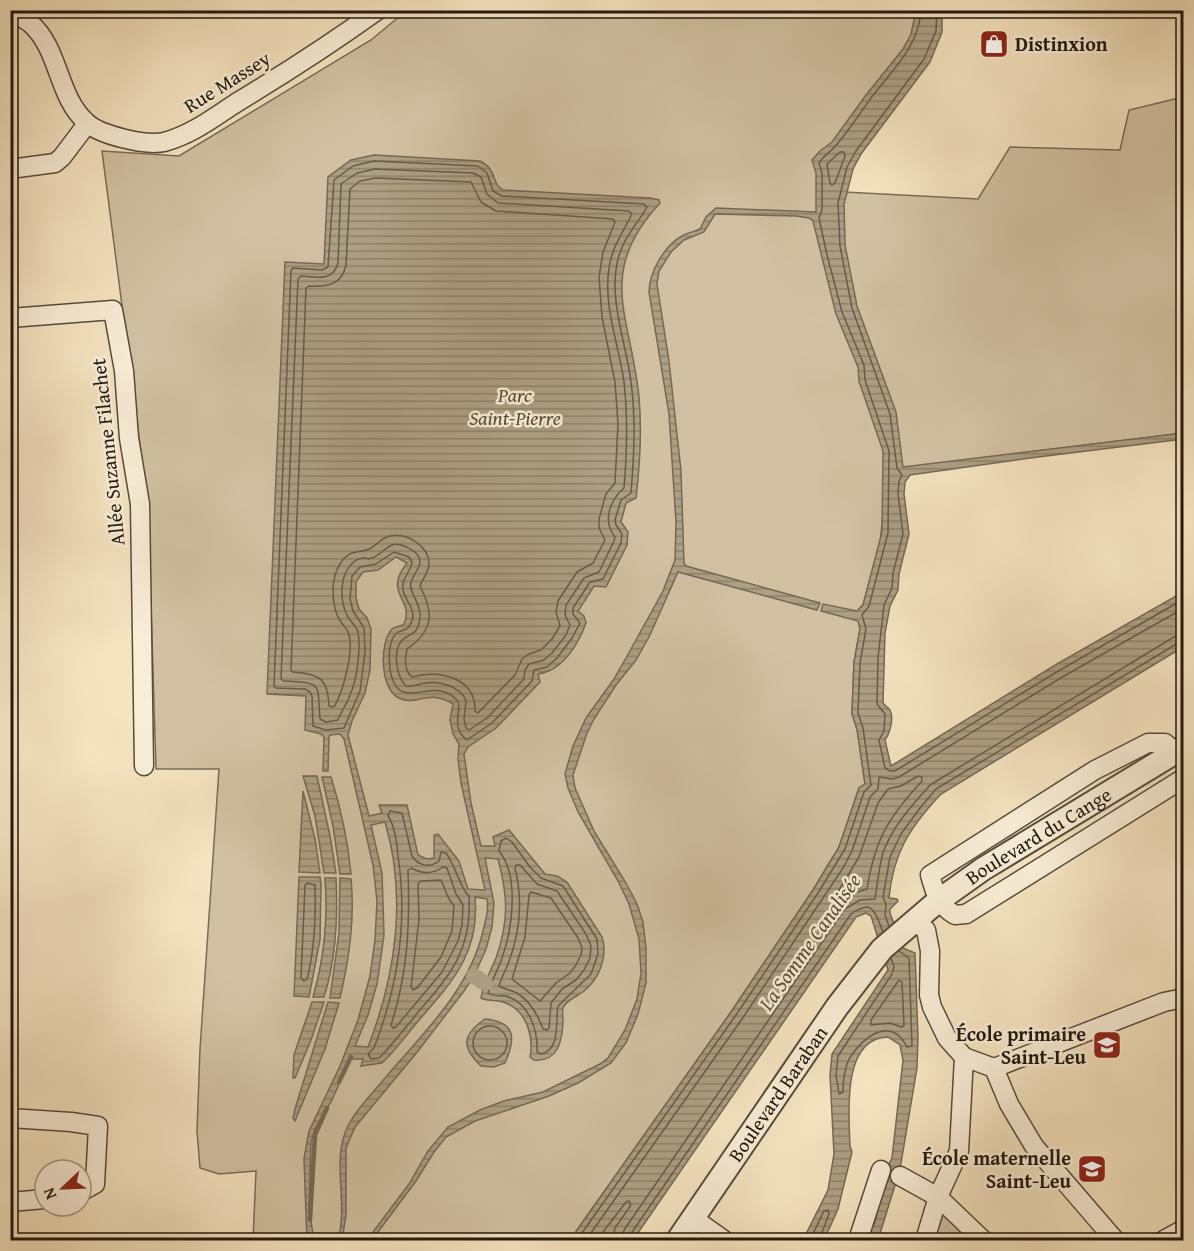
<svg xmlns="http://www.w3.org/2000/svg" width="1194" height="1251" font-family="'Gentium Book Plus',serif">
  <defs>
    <pattern id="water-rules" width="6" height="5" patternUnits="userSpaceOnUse" patternTransform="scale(1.5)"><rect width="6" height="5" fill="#ad9f84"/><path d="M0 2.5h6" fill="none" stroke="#8c816b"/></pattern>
  </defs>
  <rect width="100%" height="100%" fill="#f5e4c0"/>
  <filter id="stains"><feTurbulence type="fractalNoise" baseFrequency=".00333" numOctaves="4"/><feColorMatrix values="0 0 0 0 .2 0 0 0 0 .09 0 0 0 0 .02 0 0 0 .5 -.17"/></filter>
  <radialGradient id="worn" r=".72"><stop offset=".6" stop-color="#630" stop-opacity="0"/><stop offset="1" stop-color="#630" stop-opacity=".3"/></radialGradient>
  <g fill="#d1c1a2" stroke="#786d59" stroke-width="1.5">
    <polygon points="406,11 921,11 915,44 825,191 978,199 1010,147 1120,150 1129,110 1183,97 1183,433 903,468 883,514 880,543 863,605 857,611 860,629 854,662 852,714 857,729 865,784 859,788 839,847 813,890 731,1012 570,1240 253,1240 256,1171 219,1174 200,1168 197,1131 200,1049 219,769 156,769 148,507 102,151 179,156 371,40"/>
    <polygon points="943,1214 970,1240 934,1240"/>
  </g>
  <g fill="url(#water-rules)" stroke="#756956" stroke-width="1.5" fill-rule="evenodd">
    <path d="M 916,11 L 942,11 L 942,32 L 930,62 L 861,154 L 853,169 L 844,204 L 845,245 L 857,306 L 896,412 L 903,467 L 1183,433 L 1183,439 L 1030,458 L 910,475 L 905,482 L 904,494 L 909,534 L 899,574 L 898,590 L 890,606 L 885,633 L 883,703 C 885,706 888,707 890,710 C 894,718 890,733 885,740 L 891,766 L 1057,664 L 1183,592 L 1183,647 L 941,794 C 910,827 893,853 889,898 L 897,899 L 898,901 L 890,909 L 890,913 L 903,948 L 915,953 L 918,1037 L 917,1068 L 900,1169 L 878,1240 L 865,1240 L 875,1222 L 887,1168 L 892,1158 L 903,1060 L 900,1045 L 888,1037 C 841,1038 849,1115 850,1146 L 852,1152 L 838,1209 L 824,1240 L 803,1240 L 828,1190 L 834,1154 L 830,1075 L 832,1054 L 888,970 L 871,916 L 866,913 L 856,917 L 633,1240 L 570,1240 L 731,1012 L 813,890 L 839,847 L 859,788 L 865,784 L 857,729 L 852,714 L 854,662 L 860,629 L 858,621 L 821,611 L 823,604 L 857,611 L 863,605 L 882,532 L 883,451 L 859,381 L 858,367 L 836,314 L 813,221 L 809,218 L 796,216 L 715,214 L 704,232 L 684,240 L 671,252 L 659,271 L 657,284 L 669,361 L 681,471 L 684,563 L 686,566 L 820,603 L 817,610 L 678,572 L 649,637 L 636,660 L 616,685 L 594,719 L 587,733 L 573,775 L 575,788 L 594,831 L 626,883 L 637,904 L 643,922 L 646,948 L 646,983 L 638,1014 L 626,1043 L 611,1063 L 578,1083 L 549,1096 L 475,1121 L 446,1137 L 434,1152 L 416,1181 L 372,1240 L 367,1240 L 409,1184 L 428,1151 L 448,1127 L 480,1110 L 504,1101 L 543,1092 L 600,1064 L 608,1058 L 625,1030 L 637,999 L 641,973 L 639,939 L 629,904 L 618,881 L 578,812 L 568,788 L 565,774 L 573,746 L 586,718 L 614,679 L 626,658 L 663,591 L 675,560 L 676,522 L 669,414 L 649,292 C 649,272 665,245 682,236 C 688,232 695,232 700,229 L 706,217 L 716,208 L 816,212 L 816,173 L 812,160 L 820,151 L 832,142 L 866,95 L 903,49 L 911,34 Z"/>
    <path d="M 374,155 L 480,161 C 498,170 491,184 503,190 L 650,198 L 659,200 L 660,203 C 595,273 631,316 639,397 C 642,430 640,464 636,498 L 626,503 L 621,522 L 628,532 L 627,545 L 606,587 L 594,586 L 578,611 L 584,616 L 586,623 C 578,645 562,671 538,674 L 540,682 L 496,728 L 468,747 L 464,754 L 471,803 L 481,846 L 495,846 L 493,837 L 509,830 L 545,874 L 557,876 L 567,882 L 602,937 C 608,956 600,978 584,991 C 578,996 566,1000 563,1008 C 562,1012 563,1019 563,1022 C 562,1042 558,1062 534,1060 L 530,1057 C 534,1037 527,1013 508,1004 C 499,999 489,1002 481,998 C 483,983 491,971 496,958 C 509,921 508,896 498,859 L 485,858 L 494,903 L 492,927 L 486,949 L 474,976 L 464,991 L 418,1051 L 355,1127 L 346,1148 L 346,1215 L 342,1240 L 338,1240 C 349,1203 330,1158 349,1124 C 357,1109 369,1097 380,1084 C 418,1038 467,994 482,935 C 485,922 489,912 487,899 L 475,897 C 480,952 453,981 419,1020 C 407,1034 396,1050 382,1063 L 361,1066 L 363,1059 L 350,1059 L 332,1100 L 315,1129 L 311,1142 L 309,1209 L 314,1240 L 307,1240 L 304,1159 L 309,1131 L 340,1066 L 358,1020 L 370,976 L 375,940 L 377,901 L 373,865 L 344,739 L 340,734 L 330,735 L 329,737 L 328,771 L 323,771 L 324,737 L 321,734 L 305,730 L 306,696 L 267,694 L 285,262 L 324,264 L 328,177 L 351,160 ZM 396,557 L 407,563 C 382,594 415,599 404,624 C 400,627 395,626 392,629 C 379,642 380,690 399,698 C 416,707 429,688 453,704 L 450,720 L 453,734 L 459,744 L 458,759 L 461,783 L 485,890 L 468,889 L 459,861 L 438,834 L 434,835 L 434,858 L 427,859 L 418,855 L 407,805 L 379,805 L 382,813 L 369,816 L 348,735 L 352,721 L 365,693 L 370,670 L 371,629 L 367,618 L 359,609 L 356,598 L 356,582 L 363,572 L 378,570 ZM 385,822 C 407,896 396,975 368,1047 L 355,1046 L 368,1015 L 377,984 L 384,935 L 382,873 L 371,825 Z"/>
    <polygon points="303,776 317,776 330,836 336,873 324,873 315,816"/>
    <path d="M 322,777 L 331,777 C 341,809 348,841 351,874 L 340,874 L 333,826 Z"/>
    <polygon points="303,791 315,839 320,873 299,872"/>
    <polygon points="299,877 320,877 321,884 320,940 309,997 294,996"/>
    <path d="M 325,878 L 336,878 C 338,917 336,959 324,997 L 313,997 C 324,959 328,917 325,878 Z"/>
    <path d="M 340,878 L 351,879 C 355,918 349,960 340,998 L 330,998 L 339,933 Z"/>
    <polygon points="312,1002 324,1002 311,1040 295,1078 293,1078 294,1055"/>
    <polygon points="328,1002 339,1003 325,1049 295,1121 293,1118 295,1109"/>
    <path d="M 485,1019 C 516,1022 516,1038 505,1063 L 494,1067 L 481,1066 C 461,1047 462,1035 485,1019 Z"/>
  </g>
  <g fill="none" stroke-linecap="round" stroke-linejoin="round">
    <g stroke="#665c4a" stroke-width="1.5">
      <polyline points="937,10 936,31 924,59 856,151 847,167 838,203 840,246 852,308 890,414 897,468 902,475 899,481 898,494 903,534 893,573 892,588 884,605 878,658 877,704 885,714 884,731 879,740 885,768 890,771 895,771 1060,670 1184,599"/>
      <polygon points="840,152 844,152 845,156 835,183 832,185 830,183 827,164"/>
      <path d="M 374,161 L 478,166 L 487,173 L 493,191 L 502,196 L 644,204 L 647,207 C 637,225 624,236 618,259 C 608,299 626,342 631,382 C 636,419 634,456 631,493 L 621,500 L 615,520 L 616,525 L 622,534 L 621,543 L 603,579 L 590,582 L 573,608 L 573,614 L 580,623 L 572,638 L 557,658 L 547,667 L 534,670 L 532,681 L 492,723 L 467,740 C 448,726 465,707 456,699 C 431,674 398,717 390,669 C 389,660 388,639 397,633 C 401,630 405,631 409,627 C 419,609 407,606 403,590 C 401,578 411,572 412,562 L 409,557 L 394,552 L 376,564 L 360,567 L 352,576 L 350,599 L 353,611 L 364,628 L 365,652 L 360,691 L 344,728 L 326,730 L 313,726 L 312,696 L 310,692 L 305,689 L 276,688 L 274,686 L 291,271 L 293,268 L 322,270 L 328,267 L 334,180 L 353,166 Z"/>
      <path d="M 375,169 L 473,173 L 481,177 L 487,194 L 498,203 L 629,211 L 632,214 C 623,232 612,247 609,268 C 603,306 619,345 624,382 C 628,417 627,453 624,488 C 610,500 602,521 615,537 L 614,541 L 599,572 L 584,578 L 566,605 L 565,615 L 570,625 L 566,635 L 552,653 L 544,660 L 529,664 L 525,670 L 524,679 L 487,718 L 469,730 L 466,728 L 464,719 L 466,700 C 459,686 440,681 426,683 C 418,684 413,687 406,686 C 397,677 393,655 400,643 C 405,633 419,639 420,616 C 421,603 408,592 411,582 C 414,572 426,564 416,553 C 413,550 408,548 404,546 C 389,539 384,554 372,558 C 366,560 369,558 363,558 C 352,559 345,571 343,581 C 341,592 342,606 348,617 C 351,622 356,626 358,632 C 361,648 357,680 350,695 C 347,704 341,711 338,720 L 326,722 L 320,719 C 317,683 324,683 284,681 L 281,679 L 298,279 L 301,276 C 316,277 333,282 338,263 L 341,184 L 357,173 Z"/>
      <path d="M 376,178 L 471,182 L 481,202 L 496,211 L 613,219 L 615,222 L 603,252 L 599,277 L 602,317 L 615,382 L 618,424 L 615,483 L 606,494 L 599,519 L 599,528 L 605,540 L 593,563 L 577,572 L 558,601 L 556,612 L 560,626 L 552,639 L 541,650 L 529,654 L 522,659 L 515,675 L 478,713 L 475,711 C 476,677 438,669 412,677 C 404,671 405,658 407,649 C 434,630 434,613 420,586 C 422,579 428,574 429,565 C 430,547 407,532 390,536 C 382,537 378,544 371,548 C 360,555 352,546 340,564 C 331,578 331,601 338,617 C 340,622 346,627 348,632 C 355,649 343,692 334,707 L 329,706 C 328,679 320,674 293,672 L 291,670 L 306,288 L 309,286 C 327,287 342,285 346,265 L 350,189 L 360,181 Z"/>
      <path d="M 918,776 L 922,777 L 922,781 C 888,818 875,839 867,889 L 852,894 L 837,904 L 834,904 L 833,900 L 859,857 L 878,803 L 888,789 L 901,786 Z"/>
      <path d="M 390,811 L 402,813 L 412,856 C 418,866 430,868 439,861 L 441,852 L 446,853 C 455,865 461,890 469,896 C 472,949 452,973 419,1011 C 408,1025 397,1038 386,1051 L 379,1058 L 371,1059 L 368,1054 L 374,1048 C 398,986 408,922 398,856 C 397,843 395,826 388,816 Z"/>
      <path d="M 506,838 L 512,842 L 530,867 L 541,878 L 563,886 L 597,939 L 598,954 L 591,974 L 558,1006 C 555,1022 561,1050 541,1054 L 537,1052 C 538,1031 530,1003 506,996 C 499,995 494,997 488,993 C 491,981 498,970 502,958 C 512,930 520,876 499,851 L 501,841 Z"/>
      <path d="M 516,865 L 520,865 L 537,884 L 557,891 L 586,934 L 591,946 L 590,958 L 584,970 L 576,980 L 562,989 L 551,1003 L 549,1028 L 547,1030 L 543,1029 C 538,1015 530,1001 517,993 C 511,990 504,989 499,986 C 501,978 505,972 508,964 C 520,933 523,900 515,868 Z"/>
      <path d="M 443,867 L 447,868 L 456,894 L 463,905 L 462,925 L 458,941 L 442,972 L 396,1027 L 393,1028 L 391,1025 C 408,973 410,923 408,870 L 411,868 C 422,874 432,875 443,867 Z"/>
      <polygon points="441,880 448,897 454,906 452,931 441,957 418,987 413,990 411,987 419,920 418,884 421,881"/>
      <path d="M 307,883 L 315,885 C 316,916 315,948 307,979 L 304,981 L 301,978 L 305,886 Z"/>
      <polygon points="531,892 551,898 578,938 582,948 581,955 576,965 570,973 556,983 540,1001 512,979 525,937 529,895"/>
      <polyline points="889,926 885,915 886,904 883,897 890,857 901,834 920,808 936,789 1178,643 1184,642"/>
      <path d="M 891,958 L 894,967 L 892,974 L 838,1056 L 836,1075 L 839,1094 L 843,1092 C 843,1082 845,1068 849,1059 C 862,1037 891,1015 907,1047 L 912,1046 L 909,958 L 899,951"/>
      <polygon points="899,980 902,982 904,1026 901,1027 890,1023 871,1025 871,1020"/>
      <circle cx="490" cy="1043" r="17"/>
      <path d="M 577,1240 L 736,1015 L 818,893 L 845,849 L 864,792 L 871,785 L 863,728 L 858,713 L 860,663 L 866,629 L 862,615 L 869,606 L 888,533 L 889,451 L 865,380 L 864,365 L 842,312 L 827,255 L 819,218 L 822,210 L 822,173 L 819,163 C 824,155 832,151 838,143 C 850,129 860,113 871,98 C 892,70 919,47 921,10"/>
      <polyline points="586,1240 742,1019 843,868 852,851 870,797 878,789 879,777 892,779 899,777 1064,676 1184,608"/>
      <polyline points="597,1240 626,1202 629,1201 631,1205 615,1228 612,1240"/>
      <path d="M 621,1240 L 624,1230 L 845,909 L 860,900 L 875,899 C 877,885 879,870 882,856 C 890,829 912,805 930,785 L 1174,637 L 1184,635"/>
      <path d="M 629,1240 L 630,1235 L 851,914 C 874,898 875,913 883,932"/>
      <polyline points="810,1240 824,1211 828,1210 829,1214 819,1240"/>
    </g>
    <g stroke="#756956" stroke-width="4.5">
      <polyline points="339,1082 351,1057"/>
      <polyline points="310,1220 315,1135 327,1108"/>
    </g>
    <polyline stroke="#ad9f84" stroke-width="16" points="474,976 485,983"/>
    <g stroke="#554c3c" stroke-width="21">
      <g id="minor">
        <path d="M 10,11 C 17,15 25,19 30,23 C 60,49 57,96 86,122 C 99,135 146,146 164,142 C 191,135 213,118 236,103 C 284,74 332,43 378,10"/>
        <polyline points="10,169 55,163 62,157 87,124"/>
        <polyline points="10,318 113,310 124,371 129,438 140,504 144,766"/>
        <path d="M 1175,752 L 1165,743 L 1148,743 L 1095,770 L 930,875 C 935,893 938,905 955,915 L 966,914 L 1184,778"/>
        <polyline points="914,921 926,930 930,951 929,995 932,1007 947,1038 964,1057 959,1151 938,1197 925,1240"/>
        <polyline points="964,1057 994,1068 1164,1002 1184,998"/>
        <polyline points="994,1068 1009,1104 1034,1146 1115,1240"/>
        <polyline points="10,1118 71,1122 98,1126 95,1184 81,1192"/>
        <polyline points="900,1176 938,1197 983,1240"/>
        <polyline points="10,1202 45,1199"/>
        <polyline points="693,1218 724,1240"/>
        <polyline points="858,1240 881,1170"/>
        <polyline points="1164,1240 1184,1229"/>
      </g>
    </g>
    <g stroke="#554c3c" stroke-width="26">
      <g id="tertiary">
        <path id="s1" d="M 678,1240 L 837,1007 L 882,949 L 938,901 L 983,869 L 1184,747"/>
      </g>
    </g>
    <use href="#minor" stroke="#f8edd6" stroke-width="18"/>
    <use href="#tertiary" stroke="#f8edd6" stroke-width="22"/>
  </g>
  <defs>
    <g id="shop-square" transform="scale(1.5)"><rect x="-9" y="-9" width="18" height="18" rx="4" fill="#8f2418" stroke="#f8edd6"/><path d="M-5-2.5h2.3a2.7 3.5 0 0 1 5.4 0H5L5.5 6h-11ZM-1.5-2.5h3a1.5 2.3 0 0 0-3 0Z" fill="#fff"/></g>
    <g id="school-square" transform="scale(1.5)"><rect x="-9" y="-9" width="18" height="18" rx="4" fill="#8f2418" stroke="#f8edd6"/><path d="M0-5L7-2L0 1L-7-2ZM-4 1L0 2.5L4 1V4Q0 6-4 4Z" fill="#fff"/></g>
  </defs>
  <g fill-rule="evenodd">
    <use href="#shop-square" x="994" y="44"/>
    <use href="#school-square" x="1107" y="1045"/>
    <use href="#school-square" x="1092" y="1169"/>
  </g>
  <g text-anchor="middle" stroke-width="5" stroke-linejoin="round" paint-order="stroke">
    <g font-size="20" font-weight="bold" fill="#201910" stroke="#f8edd6" text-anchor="end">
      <text x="1015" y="51" text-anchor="start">Distinxion</text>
      <text x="1086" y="1041">École primaire<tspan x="1086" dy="23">Saint-Leu</tspan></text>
      <text x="1071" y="1165">École maternelle<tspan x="1071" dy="23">Saint-Leu</tspan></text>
    </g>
    <g font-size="20" fill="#201910" stroke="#f8edd6">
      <text transform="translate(227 82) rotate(-32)" y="7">Rue Massey</text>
      <text transform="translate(108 452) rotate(-96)" y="7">Allée Suzanne Filachet</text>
      <text dy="7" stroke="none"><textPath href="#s1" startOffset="549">Boulevard du Cange</textPath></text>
      <text dy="7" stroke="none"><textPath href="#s1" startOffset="177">Boulevard Baraban</textPath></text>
    </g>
    <g font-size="20" font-style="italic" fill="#554b3c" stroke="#f8edd6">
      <text x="515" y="402">Parc<tspan x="515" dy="23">Saint-Pierre</tspan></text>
    </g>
    <g font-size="21" font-style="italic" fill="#584f3e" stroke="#f8edd6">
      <text transform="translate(810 942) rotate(-55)" y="7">La Somme Canalisée</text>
    </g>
  </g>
  <rect width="1194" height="1251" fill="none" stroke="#f5e4c0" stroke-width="36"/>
  <rect x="12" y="12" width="1170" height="1227" fill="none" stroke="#201910" stroke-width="3"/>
  <rect x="18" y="18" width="1158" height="1215" fill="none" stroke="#201910" stroke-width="1.5"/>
  <g transform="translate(63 1188) rotate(247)"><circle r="28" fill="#f8edd6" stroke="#a29887" stroke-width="1.5"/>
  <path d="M0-4.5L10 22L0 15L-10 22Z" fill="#8f2418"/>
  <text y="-9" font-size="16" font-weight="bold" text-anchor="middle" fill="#201910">N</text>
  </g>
  <rect width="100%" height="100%" filter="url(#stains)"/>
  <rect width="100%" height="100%" fill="url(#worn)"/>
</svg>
